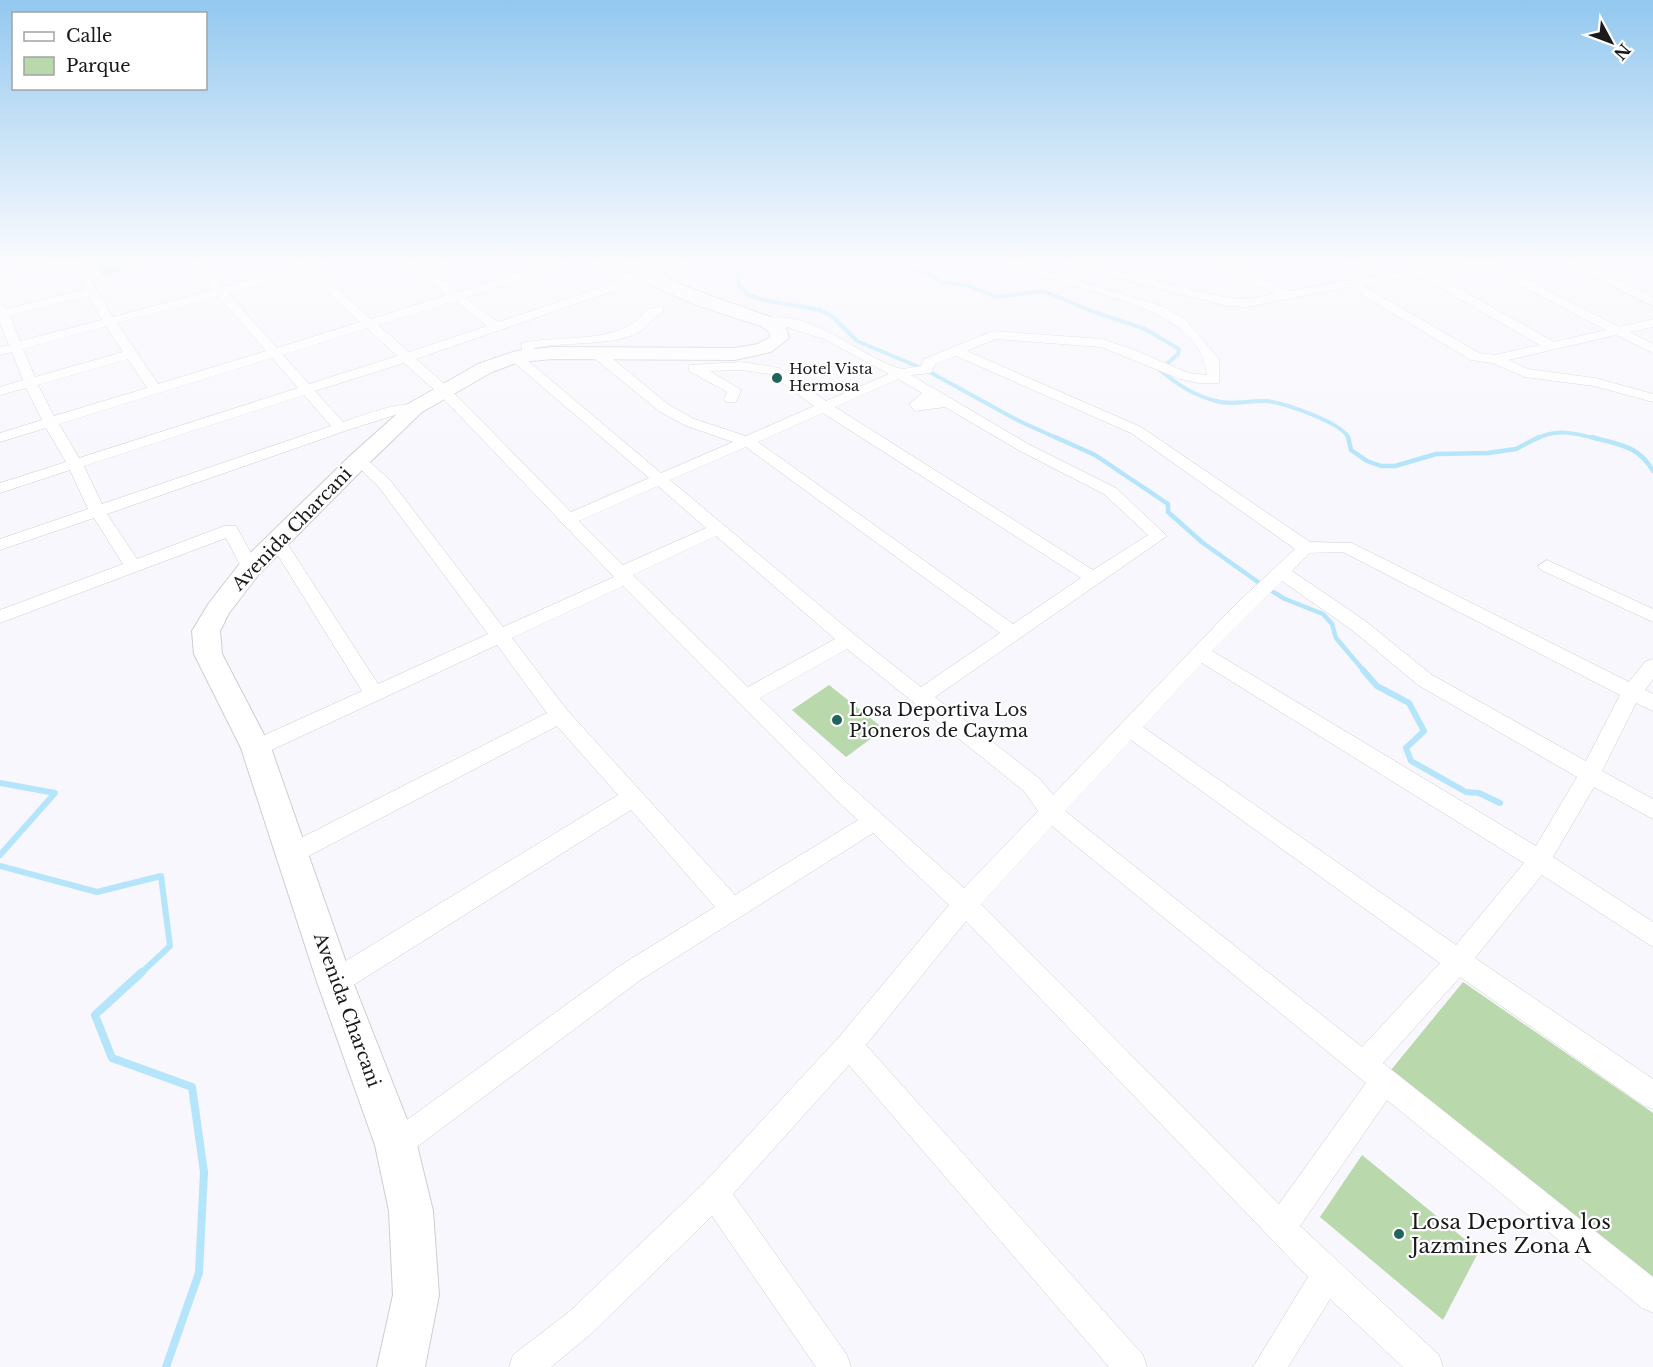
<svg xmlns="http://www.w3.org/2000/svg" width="1653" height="1367" font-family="'Libre Baskerville',serif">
  <rect width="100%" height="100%" fill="#f7f7fd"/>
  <g fill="#b9d9ac">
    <polygon points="93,260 128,260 134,268 103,276"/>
    <polygon points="829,685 884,729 846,757 792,710"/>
    <polygon points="1463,982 1653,1113 1653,1277 1391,1070"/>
    <polygon points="1362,1155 1479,1251 1443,1320 1320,1217"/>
  </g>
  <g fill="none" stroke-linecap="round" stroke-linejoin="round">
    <g stroke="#b5e5fa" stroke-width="4">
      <polyline points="750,260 738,271 739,286 749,295 763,300 820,310 833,317 857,341 926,370 1019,421 1059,439"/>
      <path d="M 879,260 L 925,272 L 942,282 L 970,286 L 996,297 L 1044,291 L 1091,311 L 1145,329 L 1179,349 L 1178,354 L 1160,370 C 1178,385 1193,395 1216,401 C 1233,406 1249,400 1267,401 C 1284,403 1344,423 1349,439"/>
      <path d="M 1536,439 C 1556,428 1576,433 1597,439"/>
    </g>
    <g stroke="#b5e5fa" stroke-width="4.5">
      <polyline points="1055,437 1095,455 1168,504 1168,512 1203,543 1265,587 1285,599 1323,614 1332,624 1336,638 1364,671"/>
      <polyline points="1348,437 1351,450 1367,461 1381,466 1395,466 1436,454 1488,453 1516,449 1539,437"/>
      <path d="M 1592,437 C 1619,445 1638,445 1653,471"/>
    </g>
    <g stroke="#b5e5fa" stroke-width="6">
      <polyline points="1363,670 1377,686 1409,703 1424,731 1406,748 1411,761 1466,792 1479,793 1500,803"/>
      <polyline points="0,783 55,793 0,855"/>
      <polyline points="0,866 97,892 161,876 170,946 140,974"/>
    </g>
    <polyline stroke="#b5e5fa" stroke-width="8" points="142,972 95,1015 112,1058 192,1087 204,1172 199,1273 166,1367"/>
    <g stroke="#cdcdd3" stroke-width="1">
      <g id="minor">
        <path d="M 56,260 L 79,260 L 113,317 L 213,290 L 188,260 L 199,260 L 223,287 L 299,267 L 293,260 L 304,260 L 309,264 L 325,260 L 342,260 L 315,269 L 371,319 L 447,295 L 404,260 L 416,260 L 424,266 L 445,260 L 461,260 L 431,271 L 458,292 L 563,260 L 579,260 L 465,298 L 498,322 L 614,283 L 615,280 L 587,260 L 599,260 L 624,275 C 647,270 671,260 693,260 L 671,271 L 626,282 L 622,288 L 416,359 L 449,388 L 571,512 L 649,478 L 511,360 L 511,354 L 521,355 L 522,343 C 561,334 621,346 646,310 L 663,306 L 663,312 C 651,317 648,329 635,334 C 603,347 567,341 534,348 L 535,356 L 527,360 L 661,473 L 733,442 L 684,425 L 659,411 L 593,357 L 593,351 L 603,351 L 669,405 L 694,419 L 746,436 L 814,406 L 770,374 L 742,370 L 710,371 L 741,390 L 736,402 L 726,402 L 724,399 L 727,392 L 689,371 L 689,365 L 742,362 L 779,368 L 826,401 L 889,374 L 824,339 L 787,327 L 763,325 L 763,319 C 810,308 856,354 898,368 C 904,370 914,367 921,366 L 924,359 L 993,331 L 1102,339 L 1135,350 L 1188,373 L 1207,375 C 1201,306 1087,294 1034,273 C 1025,270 1012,267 1005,260 L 1021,260 L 1061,276 L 1162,306 L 1184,318 L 1219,359 L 1219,383 L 1199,383 L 1180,379 L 1101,347 L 995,339 L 967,351 L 1141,427 L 1310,542 L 1352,543 L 1629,682 L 1646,661 L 1653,659 L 1653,679 L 1645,690 L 1653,694 L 1653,711 L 1636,703 L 1602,771 L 1653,799 L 1653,819 L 1594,787 L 1553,857 L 1653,922 L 1653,947 L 1542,875 L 1475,958 L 1653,1079 L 1653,1109 L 1643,1105 L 1460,977 L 1383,1063 L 1653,1277 L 1653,1313 L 1642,1308 L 1387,1100 L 1300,1226 L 1439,1355 L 1443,1367 L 1403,1367 L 1330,1299 L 1288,1367 L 1253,1367 L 1308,1277 L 966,921 L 866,1045 L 1143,1355 L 1147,1367 L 1109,1367 L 849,1065 L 733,1194 L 847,1355 L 851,1367 L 816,1367 L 712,1216 L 592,1333 L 551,1367 L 509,1367 L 513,1355 L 570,1311 L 704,1183 L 840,1036 L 949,905 L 873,833 L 639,981 L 406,1155 L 396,1159 L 386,1155 L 382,1145 L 386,1135 L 621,965 L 715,907 L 631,810 L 344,991 L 335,994 L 326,991 L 322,982 L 326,973 L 618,795 L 557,726 L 299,861 L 291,864 L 283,861 L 280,854 L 283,847 L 547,713 L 497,645 L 263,754 L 256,756 L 249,754 L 246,748 L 249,742 L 362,691 L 269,541 L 271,537 L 283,537 L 378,684 L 488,634 L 378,486 L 354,463 L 351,460 L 354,457 L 364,457 L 390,480 L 503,627 L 614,577 L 439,394 L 404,363 L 315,391 L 343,422 C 359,417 410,396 422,408 L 420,411 L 398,414 L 345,431 L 107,514 L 137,559 L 224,526 L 236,526 L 259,568 L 256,572 L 244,572 L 226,538 L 0,623 L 0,610 L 123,564 L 94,518 L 0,550 L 0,539 L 88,509 L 70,470 L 0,493 L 0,483 L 66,462 L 46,428 L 0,442 L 0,433 L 42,420 L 26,388 L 0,395 L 0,387 L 23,380 L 12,352 L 0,355 L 0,347 L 9,345 L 0,322 L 0,302 L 7,309 L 85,289 L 70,263 L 0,279 L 0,273 ZM 305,272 L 360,322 L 277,348 L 228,293 ZM 88,296 L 102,320 L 20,341 L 10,315 ZM 218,296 L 266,351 L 158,384 L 117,323 ZM 455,301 L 487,326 L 409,352 L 378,325 ZM 106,326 L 123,352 L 35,377 L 23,349 ZM 367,328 L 397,356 L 309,384 L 283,355 ZM 956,356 L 1131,433 L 1295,549 L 1234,606 L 1053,795 L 1040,779 L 935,697 L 1167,536 L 1116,488 L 1030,445 L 911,375 L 931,373 L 935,364 ZM 272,358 L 298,388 L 79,458 L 59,424 ZM 128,359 L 147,388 L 54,416 L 38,385 ZM 898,379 L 922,393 L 909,404 L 915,411 L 945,407 L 1020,451 L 1104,494 L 1148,535 L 1093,570 L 835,407 ZM 304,395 L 331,426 L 102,504 L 84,466 ZM 823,413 L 1081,578 L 1013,624 L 758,442 ZM 746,447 L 1000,633 L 921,687 L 855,635 L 670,480 ZM 658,486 L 706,528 L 623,565 L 579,521 ZM 716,536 L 835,639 L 748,687 L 633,575 ZM 1343,552 L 1620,695 L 1586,761 L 1432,675 L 1364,620 L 1292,571 L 1310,553 ZM 1282,581 L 1352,630 L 1418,685 L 1577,777 L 1536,846 L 1212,651 ZM 623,586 L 831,795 L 858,820 L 735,895 L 567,710 L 512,638 ZM 847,649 L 1024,791 L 1038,811 L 964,888 L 847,783 L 760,698 ZM 1202,663 L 1524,863 L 1456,945 L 1143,727 ZM 1131,740 L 1440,963 L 1362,1047 L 1065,811 ZM 1052,826 L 1366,1083 L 1279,1204 L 981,904 Z"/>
        <path d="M 1046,260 L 1065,260 L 1228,298 L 1247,299 L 1275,294 L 1203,260 L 1217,260 L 1289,291 L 1374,276 L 1341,260 L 1355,260 L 1389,274 L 1481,260 L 1507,260 L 1496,264 L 1619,327 L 1653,319 L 1653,327 L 1630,332 L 1653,344 L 1653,353 L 1616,335 L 1508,360 L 1528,369 L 1595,378 L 1653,394 L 1653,402 L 1594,386 L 1525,377 L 1492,363 L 1471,360 L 1349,287 L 1247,307 L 1228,306 ZM 1483,266 L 1606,330 L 1554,342 L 1433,274 ZM 1419,276 L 1540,345 L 1495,355 L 1479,353 L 1362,285 Z"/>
        <polygon points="1559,260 1574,260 1653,297 1653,306"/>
        <polygon points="1547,560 1653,609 1653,622 1541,570 1538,566"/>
      </g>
    </g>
    <g stroke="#cdcdd3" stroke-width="2">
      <path id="secondary" d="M 621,260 L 639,260 L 684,286 L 773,318 L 785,325 L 789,338 L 771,352 L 735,360 L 553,359 L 519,362 L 492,372 L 422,412 L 367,465 L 259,574 L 229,613 L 220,631 L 222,654 L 271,748 L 353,982 L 417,1145 L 433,1211 L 439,1295 L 425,1367 L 377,1367 L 393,1295 L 389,1211 L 375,1145 L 317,982 L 241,748 L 194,654 L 192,631 L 209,603 L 241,562 L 351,455 L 408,404 L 478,364 L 516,351 L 553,347 L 735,348 L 758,344 L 770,337 L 769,332 L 761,326 C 727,315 639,290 621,260 Z"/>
    </g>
    <use href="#minor" fill="#fff" fill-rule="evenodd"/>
    <use href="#secondary" fill="#fff" fill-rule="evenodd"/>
  </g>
  <linearGradient id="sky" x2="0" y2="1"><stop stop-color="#93c8ef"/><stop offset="0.58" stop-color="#fbfbfe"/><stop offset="1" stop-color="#fbfbfe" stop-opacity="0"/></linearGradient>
  <rect width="1653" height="451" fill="url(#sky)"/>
  <g fill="#1e665b" stroke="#fff" stroke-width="2">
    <circle cx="777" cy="378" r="6"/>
    <circle cx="837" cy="720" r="6"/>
    <circle cx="1399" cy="1234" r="6"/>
  </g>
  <g text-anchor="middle" stroke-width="4.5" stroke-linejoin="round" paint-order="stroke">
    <g font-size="15" fill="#1a1a1c" stroke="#fff" text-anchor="start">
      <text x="789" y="374">Hotel Vista<tspan x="789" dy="17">Hermosa</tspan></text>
    </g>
    <g font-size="18" fill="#1a1a1c" stroke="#fff">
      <text transform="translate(292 529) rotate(-46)" y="6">Avenida Charcani</text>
      <text transform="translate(347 1010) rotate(70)" y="6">Avenida Charcani</text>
    </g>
    <g font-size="18" fill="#1a1a1c" stroke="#fff" text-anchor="start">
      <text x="849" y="716">Losa Deportiva Los<tspan x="849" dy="21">Pioneros de Cayma</tspan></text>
    </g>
    <g font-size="21" fill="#1a1a1c" stroke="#fff" text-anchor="start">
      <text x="1411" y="1229">Losa Deportiva los<tspan x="1411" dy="24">Jazmines Zona A</tspan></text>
    </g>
  </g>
  <rect x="12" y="12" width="195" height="78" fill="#ffffff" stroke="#a3a3a4" stroke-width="1.5"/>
  <rect x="24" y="32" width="30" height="9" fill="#ffffff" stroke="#a3a3a4" stroke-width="1.5"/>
  <text x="66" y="42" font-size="18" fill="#1a1a1c">Calle</text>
  <rect x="24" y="57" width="30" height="18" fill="#b9d9ac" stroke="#a3a3a4" stroke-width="1.5"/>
  <text x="66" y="72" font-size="18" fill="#1a1a1c">Parque</text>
  <g transform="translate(1611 42) rotate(131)" stroke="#ffffff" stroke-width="4.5" paint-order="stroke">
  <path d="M0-4.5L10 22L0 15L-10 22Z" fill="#1a1a1c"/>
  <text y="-9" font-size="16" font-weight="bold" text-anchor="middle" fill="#1a1a1c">N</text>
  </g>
</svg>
